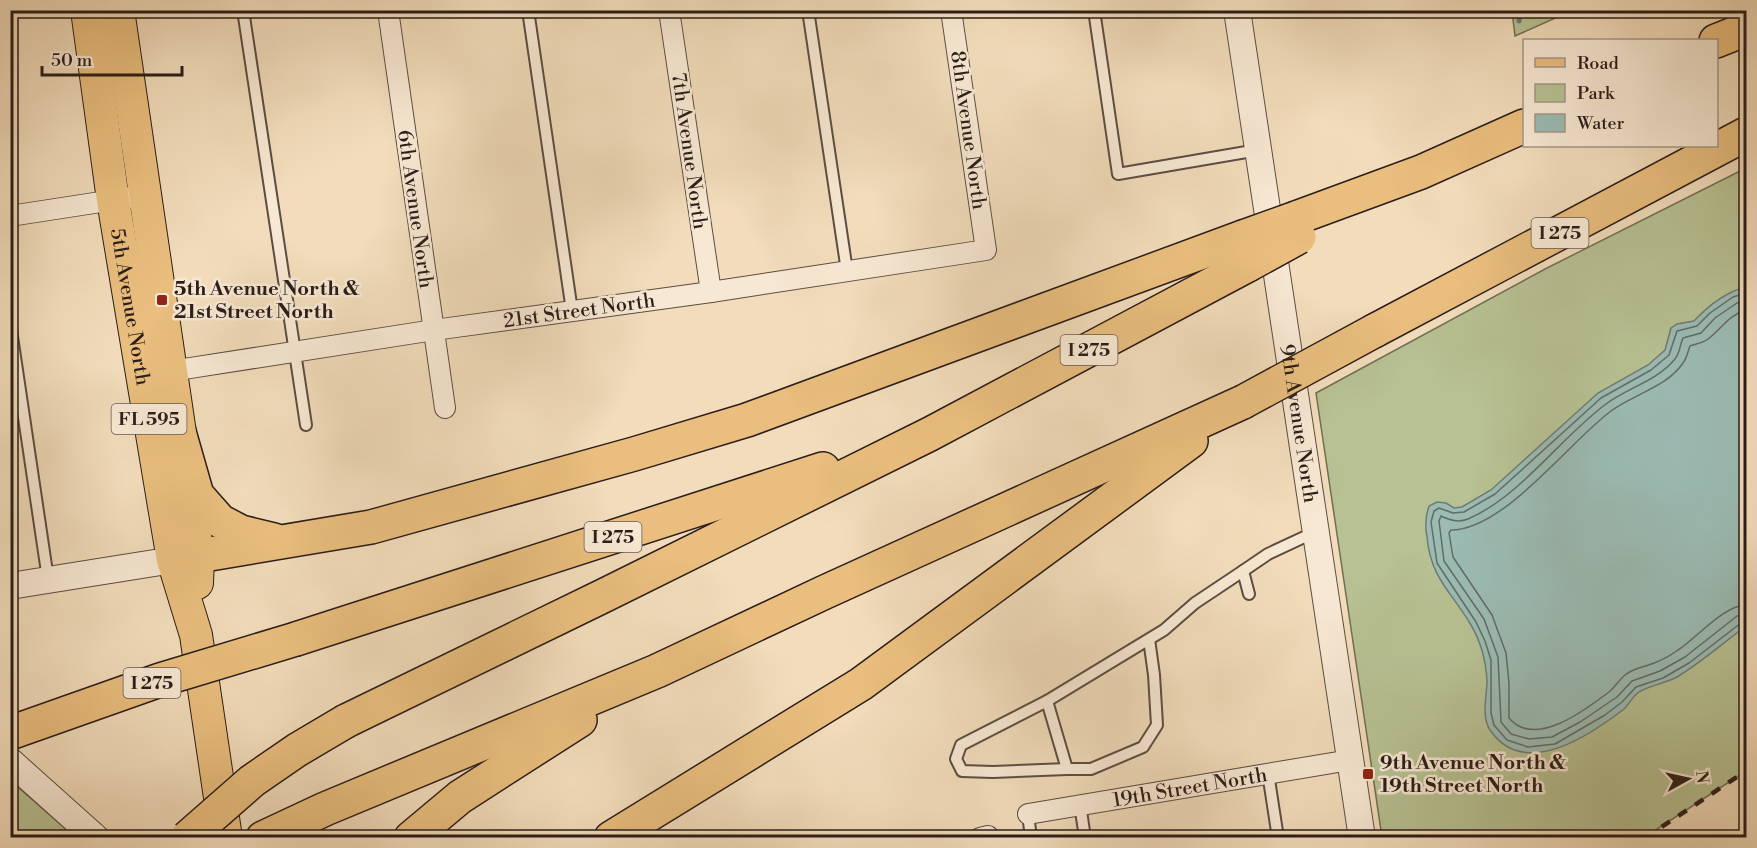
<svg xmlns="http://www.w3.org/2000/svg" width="1757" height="848" font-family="'Libre Bodoni',serif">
  <rect width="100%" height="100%" fill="#f2dcbb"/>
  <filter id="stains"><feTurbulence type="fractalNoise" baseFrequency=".00333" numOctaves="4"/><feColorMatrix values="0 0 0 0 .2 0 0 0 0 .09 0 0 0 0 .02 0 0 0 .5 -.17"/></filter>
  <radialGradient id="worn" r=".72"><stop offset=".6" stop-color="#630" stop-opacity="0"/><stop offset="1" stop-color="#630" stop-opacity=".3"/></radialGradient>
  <g fill="#b7c193" stroke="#706f56" stroke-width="1.5">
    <polygon points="1512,11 1512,10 1571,11 1515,36"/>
    <polygon points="1746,168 1746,771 1645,837 1382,837 1316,393 1547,268"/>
    <polygon points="10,781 11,781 75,837 11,837"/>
  </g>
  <path fill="#9bbbb3" stroke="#6e7c75" stroke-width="1.5" d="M 1746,287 L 1746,626 C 1723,643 1702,662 1677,677 C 1666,683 1648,686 1639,692 C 1633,696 1629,704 1624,709 C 1589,736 1524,780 1490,730 C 1481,717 1487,695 1487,681 C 1486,661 1481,642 1471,625 C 1451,591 1431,579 1427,537 C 1425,526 1425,517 1429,506 L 1437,502 L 1446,503 L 1454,508 L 1462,507 L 1491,490 L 1598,393 L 1648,365 L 1665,350 L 1671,328 L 1677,324 L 1694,321 C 1709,305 1725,292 1746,287 Z"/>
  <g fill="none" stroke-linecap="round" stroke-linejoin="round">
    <g stroke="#626c66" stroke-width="1.5">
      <polyline points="1746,293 1733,297 1710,313 1697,326 1677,331 1669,355 1651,370 1601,398 1495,494 1464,512 1453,513 1439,508 1434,511 1431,522 1437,563 1476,622 1485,641 1491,660 1491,713 1494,725 1507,740 1528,747 1555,744 1605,715 1622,702 1636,687 1663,678 1689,663 1741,623 1746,622"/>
      <path d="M 1746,301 L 1737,303 L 1715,318 L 1701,333 L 1683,338 C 1680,344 1680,353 1675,359 C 1657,381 1627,388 1606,404 C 1560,438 1521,496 1468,519 C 1458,523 1450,520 1441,516 L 1439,521 L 1444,561 L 1484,619 L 1498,657 L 1501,722 L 1511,734 L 1529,739 L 1552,737 L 1580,722 L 1617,697 L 1632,681 L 1660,671 L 1685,657 L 1737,616 L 1746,614"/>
      <path d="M 1746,310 C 1730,314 1721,329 1708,339 C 1703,343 1696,344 1690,346 C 1688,351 1687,358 1683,363 C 1667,387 1634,394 1611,411 C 1569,442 1504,530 1451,530 L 1449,533 L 1453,557 L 1492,615 L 1506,653 L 1509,683 L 1509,718 C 1535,749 1585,710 1609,692 C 1615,687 1619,680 1625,675 C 1633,668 1645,667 1654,663 C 1663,660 1671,655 1678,650 C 1698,637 1723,606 1746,605"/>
    </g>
    <polyline stroke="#6e7c75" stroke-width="5" points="1519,21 1521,10"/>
    <g stroke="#5c4d42" stroke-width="14">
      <g id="service">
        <polyline points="243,10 306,425"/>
        <polyline points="528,10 572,311"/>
        <polyline points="808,10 847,271"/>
        <polyline points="1094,10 1118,174 1258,150"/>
        <polyline points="10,323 48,579"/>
        <polyline points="1249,594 1243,571 1268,554 1315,532"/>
        <polyline points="1149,639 1154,675 1157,725 1143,747 1091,769 1067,769 1047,701 1164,630 1195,603 1243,571"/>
        <polyline points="1047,701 961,745 956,759 962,771 993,772 1067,769"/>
        <polyline points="1268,773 1278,838"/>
        <polyline points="1080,804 1085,838"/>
        <polyline points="1028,814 1031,838"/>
      </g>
    </g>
    <g stroke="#5c4d42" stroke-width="22">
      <g id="minor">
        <polyline points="388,10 445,408"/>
        <polyline points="669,10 711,292"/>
        <polyline points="10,216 146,195"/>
        <polyline points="171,371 434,330 711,292 986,250 951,10"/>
        <path id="s1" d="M 1028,814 L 1350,760"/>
        <polyline points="980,838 988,836"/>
      </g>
    </g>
    <g stroke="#5c4d42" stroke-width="28">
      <g id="tertiary">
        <path id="s2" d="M 1237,10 L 1362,838"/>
        <polyline points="10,586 192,557"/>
        <polyline points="10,761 96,838"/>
      </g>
    </g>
    <g stroke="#2a1d19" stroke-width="34">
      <g id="primary">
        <path id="s3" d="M 87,10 L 113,200 L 173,560 L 196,635 L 226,838"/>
        <polyline points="118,10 198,556 197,583"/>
      </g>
    </g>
    <g stroke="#2a1d19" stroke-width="36">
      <g id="motorway">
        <polyline points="1716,41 1746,29"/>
        <polyline points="1296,218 1421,172 1524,126"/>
        <polyline points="1374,331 1746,134"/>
        <polyline points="179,432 197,495 220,521 241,532 274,540"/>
        <polyline points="198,556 371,527 634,454 747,420 1243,237"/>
        <polyline points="296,639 823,469"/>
        <polyline points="346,721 603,596 930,434 1248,265"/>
        <polyline points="263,838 325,809 657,671 825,592 1243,402"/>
        <polyline points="411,838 460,797 580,720"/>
        <polyline points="611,838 861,684 1191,441"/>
      </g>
    </g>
    <use href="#service" stroke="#f7e8d3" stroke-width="10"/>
    <use href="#minor" stroke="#f7e8d3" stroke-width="20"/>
    <use href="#tertiary" stroke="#f7e8d3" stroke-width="26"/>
    <use href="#primary" stroke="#e9be7e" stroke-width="32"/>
    <use href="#motorway" stroke="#e9be7e" stroke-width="33"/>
    <polyline stroke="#2a1d19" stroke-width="4.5" stroke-dasharray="10 10" stroke-linecap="butt" points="1645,838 1746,771"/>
    <g stroke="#2a1d19" stroke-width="36" stroke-linecap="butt">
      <g id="motorway-bridge">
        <polyline points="1243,237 1296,218"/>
        <polyline points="1248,265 1299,237"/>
        <polyline points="1243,402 1374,331"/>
        <polyline points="10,733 160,680 296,639"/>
        <polyline points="187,838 252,781 297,750 346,721"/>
      </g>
    </g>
    <use href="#motorway-bridge" stroke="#e9be7e" stroke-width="33"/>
  </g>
  <g fill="#8f2418" stroke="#f7e8d3" stroke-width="2">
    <rect x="156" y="294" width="12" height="12" rx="3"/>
    <rect x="1362" y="768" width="12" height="12" rx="3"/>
  </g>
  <g text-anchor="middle" stroke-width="5" stroke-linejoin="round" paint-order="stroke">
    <g fill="#f7e8d3" stroke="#685a51" stroke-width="1.5">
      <rect x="1531.5" y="218" width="57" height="30" rx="4.5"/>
      <rect x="1060.5" y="335" width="57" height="30" rx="4.5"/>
      <rect x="111.5" y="404" width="75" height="30" rx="4.5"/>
      <rect x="584.5" y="522" width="57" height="30" rx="4.5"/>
      <rect x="123.5" y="668" width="57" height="30" rx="4.5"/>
    </g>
    <g font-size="18" font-weight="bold" fill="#2a1d19">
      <text x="1560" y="239">I 275</text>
      <text x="1089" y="356">I 275</text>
      <text x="149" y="425">FL 595</text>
      <text x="613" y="543">I 275</text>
      <text x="152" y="689">I 275</text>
    </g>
    <g font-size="20" fill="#2a1d19" stroke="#f7e8d3">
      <text transform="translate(969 130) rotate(82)" y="7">8th Avenue North</text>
      <text transform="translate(690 151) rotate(82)" y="7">7th Avenue North</text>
      <text transform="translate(416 209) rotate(82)" y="7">6th Avenue North</text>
      <text dy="7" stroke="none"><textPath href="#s3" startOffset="300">5th Avenue North</textPath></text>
      <text transform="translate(579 310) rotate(-8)" y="7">21st Street North</text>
      <text dy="7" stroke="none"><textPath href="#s2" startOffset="418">9th Avenue North</textPath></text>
      <text dy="7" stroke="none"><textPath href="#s1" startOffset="164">19th Street North</textPath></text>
    </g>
    <g font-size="20" font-weight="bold" fill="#2a1d19" stroke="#f7e8d3" text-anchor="start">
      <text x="174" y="295">5th Avenue North &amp;<tspan x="174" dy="23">21st Street North</tspan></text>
      <text x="1380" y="769">9th Avenue North &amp;<tspan x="1380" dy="23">19th Street North</tspan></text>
    </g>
  </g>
  <rect width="1757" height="848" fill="none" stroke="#f2dcbb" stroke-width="36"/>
  <rect x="12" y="12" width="1733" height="824" fill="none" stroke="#2a1d19" stroke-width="3"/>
  <rect x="18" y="18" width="1721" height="812" fill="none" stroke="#2a1d19" stroke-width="1.5"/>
  <rect x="1523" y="39" width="195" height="108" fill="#f7e8d3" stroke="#a59789" stroke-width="1.5"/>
  <rect x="1535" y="58" width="30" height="9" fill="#e9be7e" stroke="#a59789" stroke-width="1.5"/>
  <text x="1577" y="69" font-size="18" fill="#2a1d19">Road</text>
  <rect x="1535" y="84" width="30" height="18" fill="#b7c193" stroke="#a59789" stroke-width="1.5"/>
  <text x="1577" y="99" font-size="18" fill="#2a1d19">Park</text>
  <rect x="1535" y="114" width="30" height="18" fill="#9bbbb3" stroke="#a59789" stroke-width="1.5"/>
  <text x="1577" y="129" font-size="18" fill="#2a1d19">Water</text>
  <g transform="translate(1688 779) rotate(82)" stroke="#f7e8d3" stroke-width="4.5" paint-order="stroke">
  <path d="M0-4.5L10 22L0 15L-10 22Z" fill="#2a1d19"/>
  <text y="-9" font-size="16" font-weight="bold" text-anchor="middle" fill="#2a1d19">N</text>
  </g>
  <path d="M42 66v9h140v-9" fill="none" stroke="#2a1d19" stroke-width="3"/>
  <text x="51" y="66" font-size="18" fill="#2a1d19" stroke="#f7e8d3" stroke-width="4.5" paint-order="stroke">50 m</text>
  <rect width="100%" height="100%" filter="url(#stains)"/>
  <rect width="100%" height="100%" fill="url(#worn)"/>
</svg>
